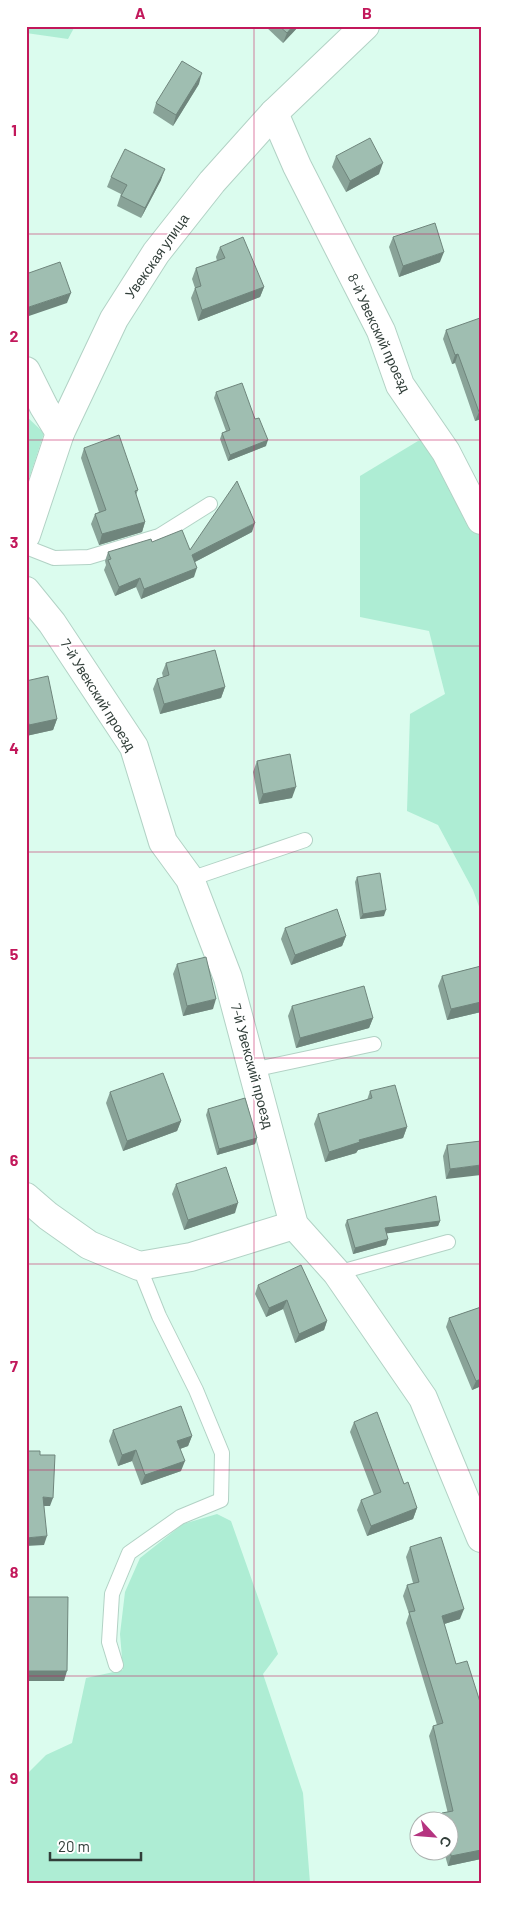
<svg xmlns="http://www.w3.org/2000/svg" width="507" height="1909" font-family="Barlow,sans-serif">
  <rect width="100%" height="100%" fill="#dbfcee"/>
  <g fill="#aeedd4">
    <polygon points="26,26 75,26 68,39 26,33"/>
    <polygon points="26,416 44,433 26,488"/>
    <polygon points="450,439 481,495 481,912 473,890 438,825 407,811 410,714 445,694 429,631 360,617 360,476 418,441"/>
    <polygon points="217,1514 231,1521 278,1654 263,1674 303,1793 310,1883 26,1883 28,1773 46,1755 72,1743 86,1678 123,1670 120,1634 125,1592 140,1558 183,1524"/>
  </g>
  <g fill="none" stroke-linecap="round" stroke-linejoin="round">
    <g stroke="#b2d2c5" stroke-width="16">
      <g id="lane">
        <polyline points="26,547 54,558 89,557 159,536 210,504"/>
        <polyline points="190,879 305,840"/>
        <polyline points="252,1070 374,1044"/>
        <polyline points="337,1273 448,1242"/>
        <polyline points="116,1665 109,1642 112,1594 129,1553 180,1517 221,1500 222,1453 196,1390 159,1316 139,1266"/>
      </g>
    </g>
    <g stroke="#b2d2c5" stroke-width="30">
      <g id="street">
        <polyline points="274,113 297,166 381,331 400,385 446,452 481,520"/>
        <polyline points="26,371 44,407 60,433"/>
        <polyline points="26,591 52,623 134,747 163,842 190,879 228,978 294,1225 337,1273 423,1398 481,1538"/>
        <polyline points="26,1197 48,1216 89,1245 139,1266 191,1257 294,1225"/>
      </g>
    </g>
    <g stroke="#b2d2c5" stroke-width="30">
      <polyline id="secondary" points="26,535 60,433 114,319 156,253 212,182 274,113 365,26"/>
    </g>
    <use href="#lane" stroke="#fff" stroke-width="14"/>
    <use href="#street" stroke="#fff" stroke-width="28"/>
    <use href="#secondary" stroke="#fff" stroke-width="28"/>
  </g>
  <g fill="#89a398">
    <polygon points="265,26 299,26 283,43"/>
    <polygon points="199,84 173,126 153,113 156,103"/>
    <polygon points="336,156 379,174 346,192 332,167"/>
    <polygon points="111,177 161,180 141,218 117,206 121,194 107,187"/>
    <polygon points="393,237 440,262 399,277 389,247"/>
    <polygon points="220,247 264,287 260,297 198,321 191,298 195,288 192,279 196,268 217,261 216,257"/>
    <polygon points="481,321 481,419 475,421 455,363 452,364 443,339 446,330"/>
    <polygon points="216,392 255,419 266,446 228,461 220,439 222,433 226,431 214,398"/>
    <polygon points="84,448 138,490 136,495 145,522 142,532 99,545 91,524 95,514 99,512 81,458"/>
    <polygon points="252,532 195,562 194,577 141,599 136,587 115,596 104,570 106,565 105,561 108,552 152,542 190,550"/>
    <polygon points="166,663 225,687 221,698 160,714 153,689 157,679 163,677 162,673"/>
    <polygon points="26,681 57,719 53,730 26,736"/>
    <polygon points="257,761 292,798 259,804 253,772"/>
    <polygon points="357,877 384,916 360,919 355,882"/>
    <polygon points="285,928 346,936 342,946 291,965 281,939"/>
    <polygon points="177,964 213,1009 183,1016 173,974"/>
    <polygon points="481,966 481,1012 447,1020 438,986 442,976"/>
    <polygon points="292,1006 373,1018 369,1028 296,1048 288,1016"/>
    <polygon points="370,1091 407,1127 403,1138 358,1150 356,1153 325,1162 314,1124 318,1114 367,1100"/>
    <polygon points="110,1092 181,1121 177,1131 123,1151 106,1103"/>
    <polygon points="208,1109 257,1138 255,1144 217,1155 206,1115"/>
    <polygon points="481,1141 446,1179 443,1156 447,1145"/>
    <polygon points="176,1184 235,1213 184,1230 172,1194"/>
    <polygon points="347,1220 440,1221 438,1226 387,1233 386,1245 353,1254 345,1225"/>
    <polygon points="258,1285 327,1321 324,1330 295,1343 283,1309 266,1317 255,1294"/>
    <polygon points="481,1307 481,1392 479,1387 472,1390 446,1327 449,1318"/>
    <polygon points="354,1422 404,1484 417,1508 413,1519 367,1536 357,1510 361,1500 374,1495 350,1432"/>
    <polygon points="113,1430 192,1436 188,1446 180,1449 181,1471 141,1485 132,1461 118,1466 109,1441"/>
    <polygon points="410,1547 460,1619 444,1624 456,1664 481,1705 481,1859 448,1866 444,1852 450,1852 450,1822 429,1736 433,1726 437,1725 406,1623 409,1614 403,1596 407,1585 413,1583 406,1557"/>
    <polygon points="442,1813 444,1822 439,1822"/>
  </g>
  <g fill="#6f857c">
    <polygon points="293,26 299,26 283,43 287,33"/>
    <polygon points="202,73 199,84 173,126 176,115"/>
    <polygon points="383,163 379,174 346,192 350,181"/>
    <polygon points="165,169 161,180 141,218 145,208"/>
    <polygon points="444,252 440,262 399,277 403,266"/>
    <polygon points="264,287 260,297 198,321 202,310"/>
    <polygon points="71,293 67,303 26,317 26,308"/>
    <polygon points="458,354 455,363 452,364 455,355"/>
    <polygon points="481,411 481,419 475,421 479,412"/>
    <polygon points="268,440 266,446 228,461 230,455"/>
    <polygon points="145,522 142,532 99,545 102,534"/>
    <polygon points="255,523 252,532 189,565 192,555"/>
    <polygon points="197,568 194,577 141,599 144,589"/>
    <polygon points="140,578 136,587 115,596 119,587"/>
    <polygon points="225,687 221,698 160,714 164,704"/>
    <polygon points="57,719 53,730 26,736 29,725"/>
    <polygon points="296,787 292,798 259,804 263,794"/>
    <polygon points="386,910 384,916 360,919 363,914"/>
    <polygon points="346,936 342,946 291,965 295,955"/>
    <polygon points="216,999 213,1009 183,1016 187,1006"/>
    <polygon points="481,1002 481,1012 447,1020 451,1009"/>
    <polygon points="373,1018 369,1028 296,1048 300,1038"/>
    <polygon points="181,1121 177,1131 123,1151 127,1141"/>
    <polygon points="407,1127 403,1138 358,1150 356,1153 325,1162 329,1152 359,1140"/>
    <polygon points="257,1138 255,1144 217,1155 219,1149"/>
    <polygon points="481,1165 481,1175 446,1179 450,1169"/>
    <polygon points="238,1203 235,1213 184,1230 188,1220"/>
    <polygon points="440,1221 438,1226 383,1234 385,1228"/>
    <polygon points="388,1239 386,1245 353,1254 355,1248"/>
    <polygon points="287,1300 283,1309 266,1317 269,1308"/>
    <polygon points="327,1321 324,1330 295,1343 299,1334"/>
    <polygon points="481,1379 481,1382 479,1387 472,1390 476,1381"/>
    <polygon points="192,1436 188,1446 174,1451 177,1441"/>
    <polygon points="136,1450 132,1461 118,1466 122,1455"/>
    <polygon points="185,1461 181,1471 141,1485 145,1475"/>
    <polygon points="43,1497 53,1498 50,1506 40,1506"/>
    <polygon points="417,1508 413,1519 367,1536 371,1526"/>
    <polygon points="47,1536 44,1545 26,1546 26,1538"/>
    <polygon points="464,1609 460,1619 438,1626 442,1616"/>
    <polygon points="26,1671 67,1671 64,1681 26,1681"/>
    <polygon points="481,1850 481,1859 448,1866 451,1856"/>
  </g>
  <g fill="#9fbeb1" stroke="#6f857c">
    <polygon points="279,26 293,26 287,33"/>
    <polygon points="182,61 202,73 176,115 156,103"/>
    <polygon points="370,138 383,163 350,181 336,156"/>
    <polygon points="125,149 165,169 145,208 121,196 127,185 111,177"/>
    <polygon points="435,223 444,252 403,266 393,237"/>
    <polygon points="243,237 264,287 202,310 195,288 201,286 196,268 225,258 220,247"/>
    <polygon points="60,262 71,293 26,308 26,274"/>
    <polygon points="480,318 481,321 481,411 479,412 458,354 455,355 446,330"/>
    <polygon points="242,383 255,419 259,418 268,440 230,455 222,433 230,430 216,392"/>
    <polygon points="119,435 138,490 135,491 145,522 102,534 95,514 106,510 84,448"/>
    <polygon points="237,481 255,523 192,555 197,568 144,589 140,578 119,587 108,560 111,559 108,552 151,539 152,542 182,530 190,550"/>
    <polygon points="215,650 225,687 164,704 157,679 169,675 166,663"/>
    <polygon points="48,676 57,719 29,725 26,711 26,681"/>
    <polygon points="290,754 296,787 263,794 257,761"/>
    <polygon points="380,873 386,910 363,914 357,877"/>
    <polygon points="337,909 346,936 295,955 285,928"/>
    <polygon points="206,957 216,999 187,1006 177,964"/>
    <polygon points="481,966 481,1002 451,1009 442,976"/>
    <polygon points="364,986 373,1018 300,1038 292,1006"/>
    <polygon points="163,1073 181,1121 127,1141 110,1092"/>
    <polygon points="395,1085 407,1127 359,1140 360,1142 329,1152 318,1114 372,1098 370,1091"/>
    <polygon points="245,1098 257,1138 219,1149 208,1109"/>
    <polygon points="481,1141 481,1165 450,1169 447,1145"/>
    <polygon points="226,1167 238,1203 188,1220 176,1184"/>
    <polygon points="436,1196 440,1221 385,1228 388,1239 355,1248 347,1220"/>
    <polygon points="301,1265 327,1321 299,1334 287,1300 269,1308 258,1285"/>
    <polygon points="481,1307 481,1379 476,1381 449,1318"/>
    <polygon points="181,1406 192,1436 177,1441 185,1461 145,1475 136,1450 122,1455 113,1430"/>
    <polygon points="377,1412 404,1484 408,1482 417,1508 371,1526 361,1500 381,1492 354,1422"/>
    <polygon points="26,1451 40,1451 40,1455 55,1455 53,1498 43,1497 47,1536 26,1538"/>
    <polygon points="441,1537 464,1609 442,1616 456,1664 467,1661 481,1705 481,1850 451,1856 450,1848 450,1822 444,1822 442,1813 453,1811 433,1726 443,1723 409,1612 415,1611 407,1585 419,1582 410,1547"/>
    <polygon points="26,1597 68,1597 67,1671 26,1671"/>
  </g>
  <path fill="none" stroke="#c2185b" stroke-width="1" stroke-opacity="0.55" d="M 254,26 L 254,1883M 26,234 L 481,234M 26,440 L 481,440M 26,646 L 481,646M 26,852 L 481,852M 26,1058 L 481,1058M 26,1264 L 481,1264M 26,1470 L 481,1470M 26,1676 L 481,1676"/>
  <g text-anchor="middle" stroke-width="4" stroke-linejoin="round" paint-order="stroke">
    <g font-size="14" fill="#313e39" stroke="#fff">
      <text transform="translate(157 256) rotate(-55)" y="5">Увекская улица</text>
      <text transform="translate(379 333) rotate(65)" y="5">8-й Увекский проезд</text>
      <text transform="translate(98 695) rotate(58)" y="5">7-й Увекский проезд</text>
      <text transform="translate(252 1066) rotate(75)" y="5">7-й Увекский проезд</text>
    </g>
  </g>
  <rect width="507" height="1909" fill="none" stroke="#ffffff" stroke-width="55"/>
  <g transform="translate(434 1836) rotate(116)"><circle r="24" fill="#ffffff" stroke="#adb2b0"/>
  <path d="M0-4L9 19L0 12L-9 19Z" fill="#b53480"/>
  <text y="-8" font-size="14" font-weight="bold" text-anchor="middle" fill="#313e39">С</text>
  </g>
  <path d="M50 1852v8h91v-8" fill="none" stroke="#313e39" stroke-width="2.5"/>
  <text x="58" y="1852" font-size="15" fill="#313e39" stroke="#ffffff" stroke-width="4" paint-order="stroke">20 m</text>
  <rect x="28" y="28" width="452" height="1854" fill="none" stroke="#c2185b" stroke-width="2"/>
  <g font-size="16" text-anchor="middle" font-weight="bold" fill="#c2185b">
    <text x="140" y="19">A</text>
    <text x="367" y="19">B</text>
    <text x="14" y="136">1</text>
    <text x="14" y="342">2</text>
    <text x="14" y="548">3</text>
    <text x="14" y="754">4</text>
    <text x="14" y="960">5</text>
    <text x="14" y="1166">6</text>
    <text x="14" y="1372">7</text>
    <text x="14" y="1578">8</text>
    <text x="14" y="1784">9</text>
  </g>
</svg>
